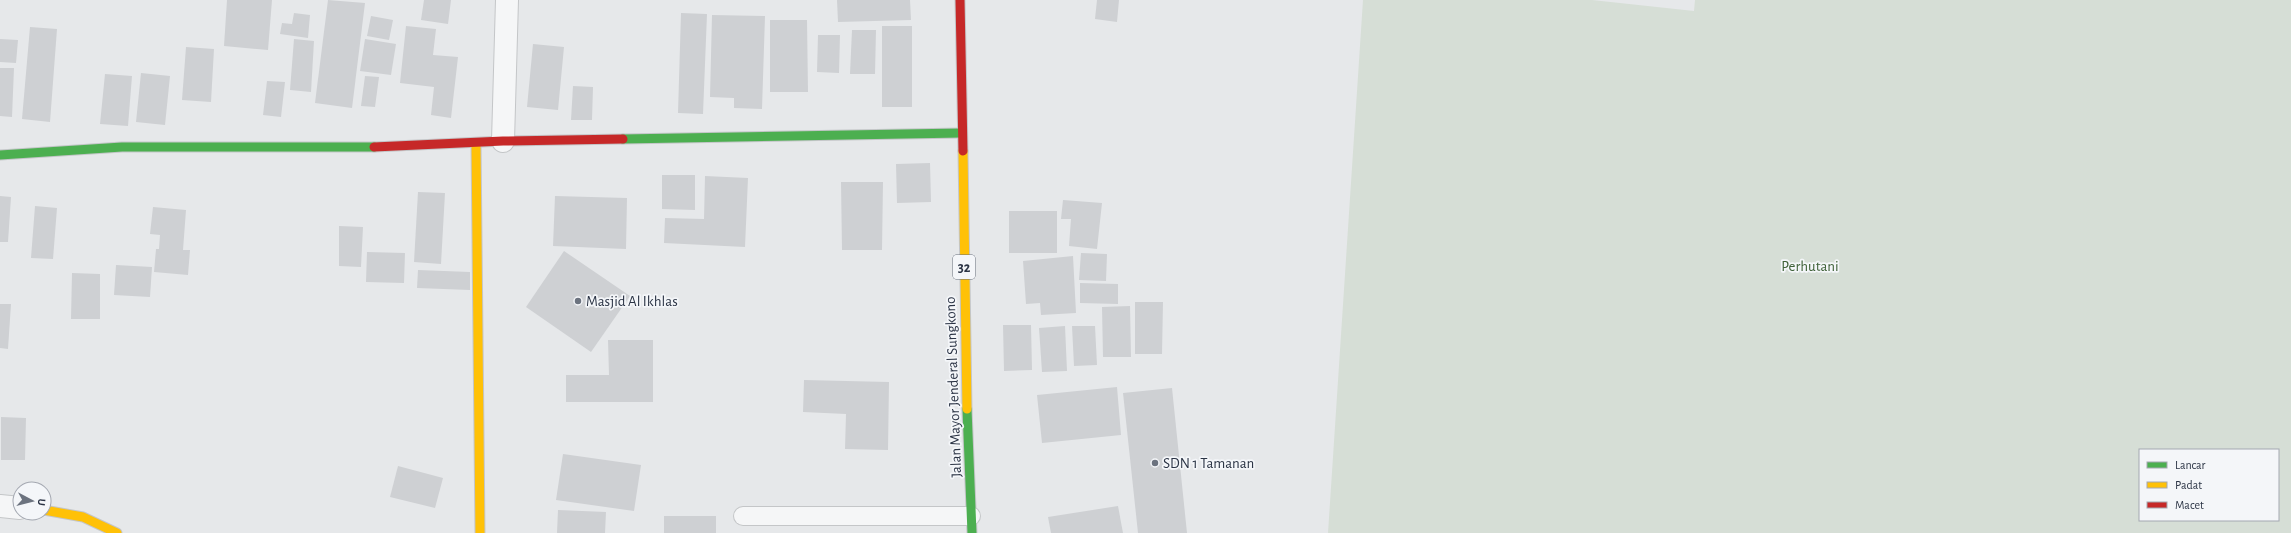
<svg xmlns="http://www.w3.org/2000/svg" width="2291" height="533" font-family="'Alegreya Sans',sans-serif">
  <rect width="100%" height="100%" fill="#e6e8ea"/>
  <path fill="#d6ded6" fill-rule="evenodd" d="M 1363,0 L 1592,0 L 1694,11 L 1695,0 L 2291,0 L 2291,533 L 1328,533 ZM 2140,450 L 2278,450 L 2278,520 L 2140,520 Z"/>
  <g fill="#ced0d3">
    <polygon points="227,0 272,0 268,50 224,46"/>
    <polygon points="328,0 365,3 352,108 315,103"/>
    <polygon points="424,0 451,0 448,24 421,20"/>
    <polygon points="837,0 910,0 911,20 838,22"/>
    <polygon points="1097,0 1119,0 1117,22 1095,19"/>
    <polygon points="294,13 310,15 308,38 280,34 282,23 292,24"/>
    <polygon points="681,13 707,14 703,114 678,113"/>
    <polygon points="712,15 765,16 762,109 734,108 734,98 710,97"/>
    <polygon points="371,16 393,20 389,40 367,36"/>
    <polygon points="770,20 807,20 808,92 770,92"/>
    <polygon points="406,26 436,29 433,55 458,57 451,118 431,115 434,87 400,83"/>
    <rect x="882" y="26" width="30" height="81"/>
    <polygon points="30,27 57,29 50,122 22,119"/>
    <polygon points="852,30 876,30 875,74 850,74"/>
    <polygon points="818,35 840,35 839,73 817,72"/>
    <polygon points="0,39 18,40 16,63 0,62"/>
    <polygon points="294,39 314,41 311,92 290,90"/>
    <polygon points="365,39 396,44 391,75 360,71"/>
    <polygon points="533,44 564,47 558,110 527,107"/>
    <polygon points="186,47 214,49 211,102 182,100"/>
    <polygon points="0,68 14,68 12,117 0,116"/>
    <polygon points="141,73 170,76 165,125 136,122"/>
    <polygon points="105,74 132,76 128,126 100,124"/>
    <polygon points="365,76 379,77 375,107 361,106"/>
    <polygon points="267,81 285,82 281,117 263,115"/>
    <polygon points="573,86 593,87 592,120 571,120"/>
    <polygon points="930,163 931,202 897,203 896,164"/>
    <polygon points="662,175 695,175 695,210 662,209"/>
    <polygon points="705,176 748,178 745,247 664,243 665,218 704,219"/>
    <polygon points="841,182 883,182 882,250 842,250"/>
    <polygon points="418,192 445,193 441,264 414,262"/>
    <polygon points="0,196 11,197 8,242 0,242"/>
    <polygon points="555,196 627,198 626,249 553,246"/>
    <polygon points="1063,200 1102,203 1097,249 1069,246 1071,219 1061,219"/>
    <polygon points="35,206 57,208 53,259 31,258"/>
    <polygon points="153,207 186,210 183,250 190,250 188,275 154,272 156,249 159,249 160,235 150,234"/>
    <rect x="1009" y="211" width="48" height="42"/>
    <polygon points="339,226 363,227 361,267 339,266"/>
    <polygon points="564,251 630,296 591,352 526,307"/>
    <polygon points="367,252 405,253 404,283 366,282"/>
    <polygon points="1081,253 1107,254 1106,281 1079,280"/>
    <polygon points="1073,256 1076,313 1041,315 1040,303 1026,304 1023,261"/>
    <polygon points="116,265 152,267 150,297 114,295"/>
    <polygon points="418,270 470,272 470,290 417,288"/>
    <polygon points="72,273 100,274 100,319 71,319"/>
    <polygon points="1080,283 1118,284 1118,304 1080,303"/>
    <polygon points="1135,302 1163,302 1162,354 1135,354"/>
    <polygon points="0,304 11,304 8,349 0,348"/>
    <polygon points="1130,306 1131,357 1103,357 1102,307"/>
    <polygon points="1003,325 1031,325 1032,370 1004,371"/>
    <polygon points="1065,326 1067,371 1042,372 1039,328"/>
    <polygon points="1072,326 1095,326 1097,365 1074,366"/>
    <polygon points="608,340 653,340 653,402 566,402 566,375 609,375"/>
    <polygon points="804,380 889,382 888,450 845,449 846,414 803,412"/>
    <polygon points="1117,387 1121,435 1042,443 1037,395"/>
    <polygon points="1172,388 1187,533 1138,533 1123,393"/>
    <polygon points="1,417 26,418 25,460 1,460"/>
    <polygon points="563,454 641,465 634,511 556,500"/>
    <polygon points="398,466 443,478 435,508 390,497"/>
    <polygon points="1118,506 1123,533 1051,533 1048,517"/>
    <polygon points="558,510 606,512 605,533 557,533"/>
    <rect x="664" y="516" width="52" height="17"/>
  </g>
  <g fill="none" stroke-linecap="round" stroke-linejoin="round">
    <g stroke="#c4c6c8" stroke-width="20">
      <polyline id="lane" points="743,516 971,516"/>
    </g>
    <g stroke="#c4c6c8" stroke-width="24">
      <g id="street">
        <polyline points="503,141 507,0"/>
        <polyline points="0,506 20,508"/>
      </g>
    </g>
    <g stroke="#c4c6c8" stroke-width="11">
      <g id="fast">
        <polyline points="623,139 961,133"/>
        <polyline points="0,155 122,147 374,147"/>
        <polyline points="967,409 972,533"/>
      </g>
    </g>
    <g stroke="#c4c6c8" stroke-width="11">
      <g id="slow">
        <polyline points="476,143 480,533"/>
        <polyline points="963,151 967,409"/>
        <polyline points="44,510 83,517 117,533"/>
      </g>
    </g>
    <g stroke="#c4c6c8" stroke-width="11">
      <g id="jam">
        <polyline points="960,0 963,151"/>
        <polyline points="374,147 503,141 623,139"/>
      </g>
    </g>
    <use href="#lane" stroke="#f5f6f7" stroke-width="18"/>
    <use href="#street" stroke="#f5f6f7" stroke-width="22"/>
    <use href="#fast" stroke="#4caf50" stroke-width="9"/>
    <use href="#slow" stroke="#ffc107" stroke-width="9"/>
    <use href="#jam" stroke="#c62828" stroke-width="9"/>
  </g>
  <g fill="#6c737f" stroke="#f4f6f9" stroke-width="1.5">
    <circle cx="578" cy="301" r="4"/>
    <circle cx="1155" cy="463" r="4"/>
  </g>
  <g text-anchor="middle" stroke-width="3.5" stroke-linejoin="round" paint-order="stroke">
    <rect fill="#f4f6f9" stroke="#676e7b" stroke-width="1" x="953" y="255" width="22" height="24" rx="3"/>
    <g font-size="14" font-weight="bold" fill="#2b3445">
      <text x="964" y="272">32</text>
    </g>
    <g font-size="15" fill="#3f6138" stroke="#f4f6f9">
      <text x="1810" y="271">Perhutani</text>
    </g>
    <g font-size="15" fill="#2b3445" stroke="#f4f6f9" text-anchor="start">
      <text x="586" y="306">Masjid Al Ikhlas</text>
      <text x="1163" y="468">SDN 1 Tamanan</text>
    </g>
    <g font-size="15" fill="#2b3445" stroke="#f4f6f9">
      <text transform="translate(953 387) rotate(-92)" y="5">Jalan Mayor Jenderal Sungkono</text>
    </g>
  </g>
  <rect x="2139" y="449" width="140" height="72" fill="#f4f6f9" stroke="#a4a8b1"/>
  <rect x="2147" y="462" width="20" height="6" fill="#4caf50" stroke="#a4a8b1"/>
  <text x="2175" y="469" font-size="12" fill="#2b3445">Lancar</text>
  <rect x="2147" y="482" width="20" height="6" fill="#ffc107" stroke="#a4a8b1"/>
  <text x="2175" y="489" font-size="12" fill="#2b3445">Padat</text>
  <rect x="2147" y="502" width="20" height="6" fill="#c62828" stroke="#a4a8b1"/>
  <text x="2175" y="509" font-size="12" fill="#2b3445">Macet</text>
  <g transform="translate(32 501) rotate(97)"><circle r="19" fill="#f4f6f9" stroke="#a4a8b1"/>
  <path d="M0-3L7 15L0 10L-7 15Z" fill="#6c737f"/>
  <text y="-6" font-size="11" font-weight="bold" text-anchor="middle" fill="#2b3445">U</text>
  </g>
</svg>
